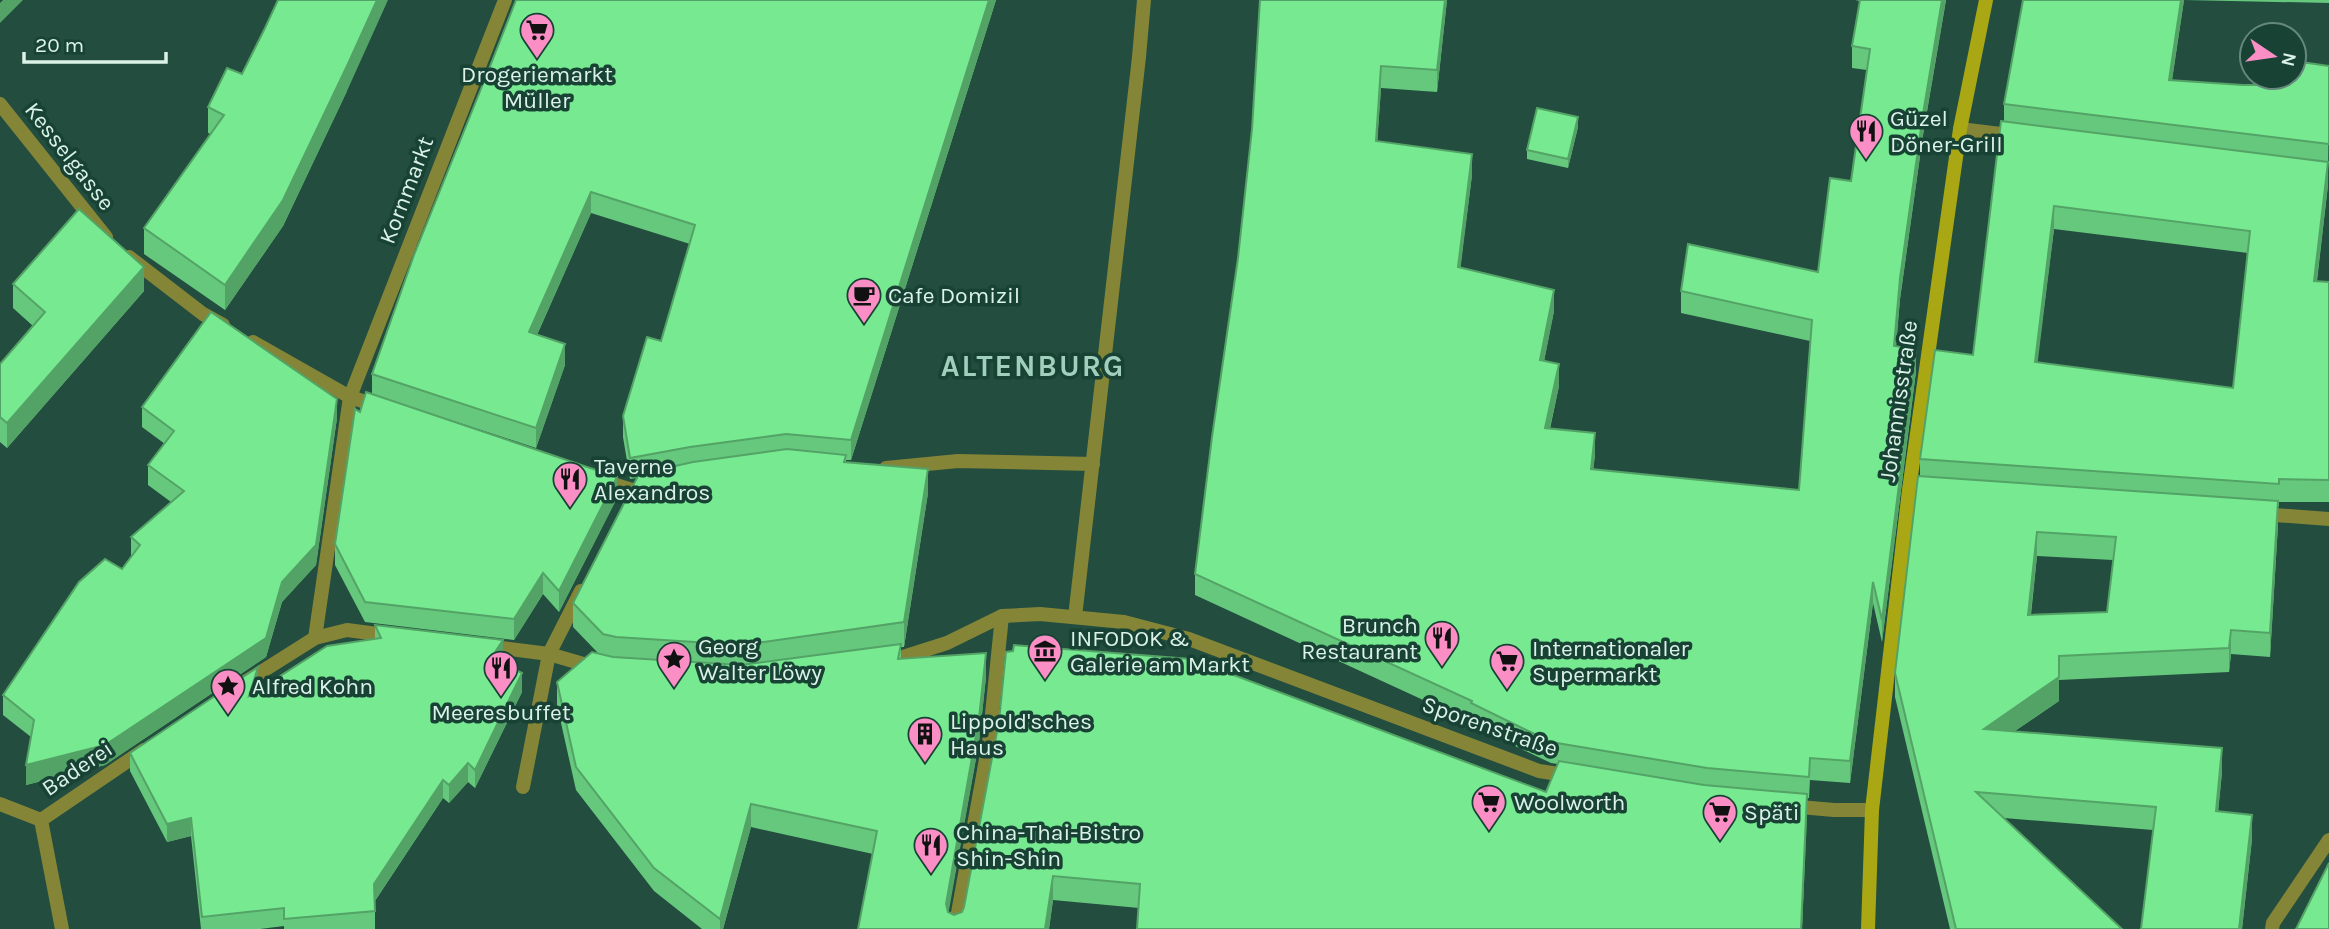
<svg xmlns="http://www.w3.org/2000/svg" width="2329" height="929" font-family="Karla,sans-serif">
  <rect width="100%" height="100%" fill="#224d3f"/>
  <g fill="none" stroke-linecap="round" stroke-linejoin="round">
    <g stroke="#858538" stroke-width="14">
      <polyline points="0,104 106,237"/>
      <polyline points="1960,129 2017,136"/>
      <polyline points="129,257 203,314 223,325"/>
      <polyline points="253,342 350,397 381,407"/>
      <polyline points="886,468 958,461 1093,464"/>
      <polyline points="600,480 632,490 647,487"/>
      <polyline points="2261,514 2329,519"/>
      <polyline points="1075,617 1139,57 1144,0"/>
      <polyline points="315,638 350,397 505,0"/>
      <polyline points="486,646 549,654 597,668"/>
      <polyline points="885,660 903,657 947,643 1002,616 1040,614 1124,622 1189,639 1539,771 1571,776"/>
      <polyline points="242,684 315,638 347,630 393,636"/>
      <polyline points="523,787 549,654 581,591"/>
      <polyline points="0,804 41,820"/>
      <polyline points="1788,806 1834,810 1872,810"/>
      <polyline points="41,820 144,750"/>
      <polyline points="41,820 62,929"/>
      <polyline points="955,929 989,743 1002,616"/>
      <polyline points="2272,929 2273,923 2329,840"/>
    </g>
    <polyline stroke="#a9a814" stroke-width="14" points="1868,929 1872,810 1909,490 1960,129 1986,0"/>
  </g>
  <g fill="#66c87d" fill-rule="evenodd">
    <polygon points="516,0 996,0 851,460 846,460 846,462 928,493 904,647 901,647 901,659 986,677 979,742 948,912 954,915 962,912 964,907 999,721 1546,792 1558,764 1551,763 1471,725 1471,722 1195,595 1195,574 1238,258 1252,129 1260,0 1447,0 1437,92 1381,88 1377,142 1472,175 1460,268 1554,311 1544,361 1559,386 1550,429 1595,455 1593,469 1799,490 1810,341 1681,313 1681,291 1818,272 1851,181 1867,70 1852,68 1852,46 1860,1 1855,0 1946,0 1923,135 1900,299 1896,347 1916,371 1882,642 1873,603 1850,783 1810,780 1809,798 1807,798 1802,929 1137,929 1139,908 1053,900 1049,929 858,929 873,854 751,827 723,929 702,929 654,891 576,790 557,705 557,682 598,653 573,627 573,603 637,478 630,479 623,437 623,416 661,341 690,244 591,213 537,335 565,365 536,448 420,410 617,498 559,612 543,594 514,640 365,622 335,565 335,544 360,412 372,394 372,374"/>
    <path d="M 2023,0 L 2329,0 L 2329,3 L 2184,0 L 2172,80 L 2243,85 L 2288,85 L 2287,77 L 2294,77 L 2329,66 L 2328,185 L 2317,281 L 2329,282 L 2329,502 L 2279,502 L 2279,506 L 2278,506 L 2278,525 L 2270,657 L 2231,654 L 2229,672 L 2059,680 L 2059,701 L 2015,731 L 2222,772 L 2218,811 L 2252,839 L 2242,929 L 2141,929 L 2153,830 L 2004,818 L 2122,929 L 1950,929 L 1895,697 L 1895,673 L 1920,477 L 1920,459 L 1973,355 L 2004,122 L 2004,104 ZM 2054,229 L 2248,253 L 2233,388 L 2037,362 ZM 2037,556 L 2113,560 L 2107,612 L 2031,615 Z"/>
    <polygon points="242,74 347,91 283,226 225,310 144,254 144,228 211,134 208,133 208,107"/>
    <polygon points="1578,127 1568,168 1527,159 1527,150"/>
    <polygon points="13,284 144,291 7,448 0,442 0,364 33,326 13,308"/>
    <polygon points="142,407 337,418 316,565 282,602 266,657 105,765 26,785 31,737 3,715 3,695 122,569 131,557 131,537 171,502 148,485 148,465 165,444 142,427"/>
    <polygon points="375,625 503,658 500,663 522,692 475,788 468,782 449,803 443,798 375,901 375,929 284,929 284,926 260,929 201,929 191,836 167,842 130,771 130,753 258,685 256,691 375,639"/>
  </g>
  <g fill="#53a366">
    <polygon points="3,0 23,0 0,23 0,3"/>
    <polygon points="377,0 388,0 347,91 283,226 225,310 225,285"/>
    <polygon points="989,0 996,0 851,460 851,440"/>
    <polygon points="1445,0 1447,0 1437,92 1437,70"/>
    <polygon points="1942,0 1946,0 1923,135 1900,299 1894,368 1894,346 1900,278 1923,114"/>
    <polygon points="2181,0 2184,0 2169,100 2169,80"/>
    <polygon points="1381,66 1381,88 1376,163 1376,141"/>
    <polygon points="1578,117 1578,127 1568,168 1568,159"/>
    <polygon points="1472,154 1472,175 1458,289 1458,267"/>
    <polygon points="2328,162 2328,185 2314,304 2314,281"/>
    <polygon points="591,192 591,213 529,353 529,332"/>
    <polygon points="2054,206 2054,229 2035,384 2035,362"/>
    <polygon points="144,267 144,291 7,448 7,423"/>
    <polygon points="1554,290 1554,311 1540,382 1540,360"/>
    <polygon points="565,344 565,365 536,448 536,428"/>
    <polygon points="1916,349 1916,371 1882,642 1882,620"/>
    <polygon points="1559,364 1559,386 1545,450 1545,428"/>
    <polygon points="337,399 337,418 316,565 282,602 266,657 105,765 26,785 26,765"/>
    <polygon points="1595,433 1595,455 1591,491 1591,469"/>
    <polygon points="928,469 928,493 904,647 904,622"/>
    <polygon points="617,477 617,498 559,612 559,591"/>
    <polygon points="2278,501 2278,525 2270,657 2270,633"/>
    <polygon points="2037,532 2037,556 2028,639 2028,615"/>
    <polygon points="543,573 543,594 514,640 514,619"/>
    <polygon points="1873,582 1873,603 1850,783 1850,761"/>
    <polygon points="2231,630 2231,654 2229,672 2229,648"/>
    <polygon points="503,640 503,658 491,677 491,658"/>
    <polygon points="986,653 986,677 979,742 946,927 946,904"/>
    <polygon points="258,667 258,685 249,714 249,696"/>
    <polygon points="522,673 522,692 475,788 475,770"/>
    <polygon points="2059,677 2059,701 1984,752 1984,729"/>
    <polygon points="2222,748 2222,772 2216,835 2216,811"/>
    <polygon points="468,763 468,782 449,803 449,785"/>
    <polygon points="443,780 443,798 374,902 374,884"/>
    <polygon points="1807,794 1807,817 1802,929 1801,929"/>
    <polygon points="751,804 751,827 723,929 720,929 720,919"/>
    <polygon points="2252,815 2252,839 2242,929 2239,929"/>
    <polygon points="191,818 191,836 167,842 167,824"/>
    <polygon points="1053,876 1053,900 1049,929 1045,929"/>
  </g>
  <g fill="#77e991" stroke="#53a366" stroke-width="2" fill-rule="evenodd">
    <polygon points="278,0 377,0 347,66 283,200 225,285 144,228 224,115 208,107 227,68 242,74 265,28"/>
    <polygon points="516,0 989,0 851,440 786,434 690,447 630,458 623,416 647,337 661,341 695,225 591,192 529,332 565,344 536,428 372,374 414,255 489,69"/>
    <polygon points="1260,0 1445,0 1437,70 1381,66 1376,141 1472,154 1458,267 1554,290 1540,360 1559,364 1545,428 1595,433 1591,469 1799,490 1812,320 1681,291 1688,244 1818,272 1830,178 1851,181 1870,49 1852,46 1860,0 1942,0 1923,114 1900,278 1894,346 1916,349 1882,620 1873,582 1850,761 1810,758 1809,777 1707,768 1551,742 1471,703 1472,701 1195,574 1212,437 1238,258 1252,129"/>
    <polygon points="2023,0 2181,0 2169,80 2243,85 2289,85 2289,77 2294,77 2294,61 2329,66 2329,144 2004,104"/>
    <polygon points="1537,108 1578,117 1568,159 1527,150"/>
    <path d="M 2001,121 L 2328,162 L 2314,281 L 2329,282 L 2329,480 L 2279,479 L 2279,484 L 1920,459 L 1935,350 L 1973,355 ZM 2054,206 L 2250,231 L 2233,388 L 2035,362 Z"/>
    <polygon points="79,209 144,267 7,423 0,417 0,364 45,312 13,284"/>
    <polygon points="211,312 337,399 316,545 282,582 266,638 105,745 26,765 34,720 3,695 79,582 105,559 122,569 140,545 131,537 184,491 148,465 174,431 142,407"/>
    <polygon points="366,392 617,477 559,591 543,573 514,619 365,602 335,544 355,409 360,412"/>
    <polygon points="787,449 846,455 844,462 928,469 904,622 742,645 616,637 603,634 573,603 639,474 693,462"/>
    <path d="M 1918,476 L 2278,501 L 2270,633 L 2231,630 L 2229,648 L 2059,656 L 2059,677 L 1984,729 L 2222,748 L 2216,811 L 2252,815 L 2239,929 L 2141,929 L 2156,807 L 1976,792 L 2122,929 L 1956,929 L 1895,673 ZM 2037,532 L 2116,537 L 2107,612 L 2028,615 Z"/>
    <polygon points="375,625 503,640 491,658 522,673 475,770 468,763 449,785 443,780 374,884 375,911 284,919 284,908 202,917 191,818 167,824 130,753 258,667 249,696 327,646 381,638"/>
    <polygon points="901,644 898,659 986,653 979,718 946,904 948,912 954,915 962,912 964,907 999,721 1006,652 1013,651 1014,645 1191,659 1546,792 1559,761 1704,785 1807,794 1801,929 1137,929 1140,884 1053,876 1045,929 858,929 877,831 751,804 720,919 654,868 576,767 557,682 592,652 613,657 741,665"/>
    <polygon points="2329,863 2329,929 2296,929"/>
  </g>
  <defs>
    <g id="supermarket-pin" transform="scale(1.75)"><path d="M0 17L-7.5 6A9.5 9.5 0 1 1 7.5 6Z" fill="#fb8fc5" stroke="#174234"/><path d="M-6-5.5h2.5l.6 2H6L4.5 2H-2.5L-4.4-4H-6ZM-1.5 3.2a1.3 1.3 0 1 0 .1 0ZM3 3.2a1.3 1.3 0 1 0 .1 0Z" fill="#111"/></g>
    <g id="restaurant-pin" transform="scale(1.75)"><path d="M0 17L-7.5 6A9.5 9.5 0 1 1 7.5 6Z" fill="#fb8fc5" stroke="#174234"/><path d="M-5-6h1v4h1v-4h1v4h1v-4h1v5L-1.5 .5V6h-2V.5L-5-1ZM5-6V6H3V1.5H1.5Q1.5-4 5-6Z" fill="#111"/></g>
    <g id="cafe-pin" transform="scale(1.75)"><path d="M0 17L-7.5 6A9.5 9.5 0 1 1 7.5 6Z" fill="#fb8fc5" stroke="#174234"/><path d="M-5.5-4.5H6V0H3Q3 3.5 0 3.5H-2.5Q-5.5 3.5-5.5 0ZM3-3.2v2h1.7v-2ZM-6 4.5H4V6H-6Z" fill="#111"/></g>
    <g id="museum-pin" transform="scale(1.75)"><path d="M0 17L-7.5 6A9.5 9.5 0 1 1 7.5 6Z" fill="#fb8fc5" stroke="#174234"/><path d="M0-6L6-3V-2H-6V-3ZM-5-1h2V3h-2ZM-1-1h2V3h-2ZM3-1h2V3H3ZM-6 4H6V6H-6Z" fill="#111"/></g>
    <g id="sight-pin" transform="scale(1.75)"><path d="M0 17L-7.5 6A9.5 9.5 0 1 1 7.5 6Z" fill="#fb8fc5" stroke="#174234"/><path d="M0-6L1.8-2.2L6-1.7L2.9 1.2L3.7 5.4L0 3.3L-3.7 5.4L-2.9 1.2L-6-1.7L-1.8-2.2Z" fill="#111"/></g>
    <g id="building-pin" transform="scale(1.75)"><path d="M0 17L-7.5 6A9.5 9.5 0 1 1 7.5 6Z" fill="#fb8fc5" stroke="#174234"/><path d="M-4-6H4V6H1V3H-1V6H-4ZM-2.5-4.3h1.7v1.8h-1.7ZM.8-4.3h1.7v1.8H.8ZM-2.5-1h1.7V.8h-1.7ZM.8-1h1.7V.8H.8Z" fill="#111"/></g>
  </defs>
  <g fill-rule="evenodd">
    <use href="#supermarket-pin" x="537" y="30"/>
    <use href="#restaurant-pin" x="1866" y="131"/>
    <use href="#cafe-pin" x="864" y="295"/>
    <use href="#restaurant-pin" x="570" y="479"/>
    <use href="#restaurant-pin" x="1442" y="638"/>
    <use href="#museum-pin" x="1045" y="651"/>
    <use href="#sight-pin" x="674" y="659"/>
    <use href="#supermarket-pin" x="1507" y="661"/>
    <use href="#restaurant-pin" x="501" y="668"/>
    <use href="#sight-pin" x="228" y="686"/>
    <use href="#building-pin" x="925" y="734"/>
    <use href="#supermarket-pin" x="1489" y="802"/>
    <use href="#supermarket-pin" x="1720" y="812"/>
    <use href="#restaurant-pin" x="931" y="845"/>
  </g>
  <g text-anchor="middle" stroke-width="7" stroke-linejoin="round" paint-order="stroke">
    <g font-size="23" fill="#dbf2e9" stroke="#174234" text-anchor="start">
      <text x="537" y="82" text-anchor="middle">Drogeriemarkt<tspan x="537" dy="26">Müller</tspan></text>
      <text x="1890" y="126">Güzel<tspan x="1890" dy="26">Döner-Grill</tspan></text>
      <text x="888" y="303">Cafe Domizil</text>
      <text x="594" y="474">Taverne<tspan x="594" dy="26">Alexandros</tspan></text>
      <text x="1418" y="633" text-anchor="end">Brunch<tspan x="1418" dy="26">Restaurant</tspan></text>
      <text x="1070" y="646">INFODOK &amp;<tspan x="1070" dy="26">Galerie am Markt</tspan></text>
      <text x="698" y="654">Georg<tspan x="698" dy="26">Walter Löwy</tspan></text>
      <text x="1532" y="656">Internationaler<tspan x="1532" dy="26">Supermarkt</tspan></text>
      <text x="252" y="694">Alfred Kohn</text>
      <text x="501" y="720" text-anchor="middle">Meeresbuffet</text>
      <text x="950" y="729">Lippold'sches<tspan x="950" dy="26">Haus</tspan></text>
      <text x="1514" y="810">Woolworth</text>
      <text x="1744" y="820">Späti</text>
      <text x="956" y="840">China-Thai-Bistro<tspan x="956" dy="26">Shin-Shin</tspan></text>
    </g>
    <g font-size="23" fill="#dbf2e9" stroke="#174234">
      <text transform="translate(70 156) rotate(52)" y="8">Kesselgasse</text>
      <text transform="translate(406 190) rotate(-69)" y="8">Kornmarkt</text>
      <text transform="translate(1898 401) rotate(-82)" y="8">Johannisstraße</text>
      <text transform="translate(1490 726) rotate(19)" y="8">Sporenstraße</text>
      <text transform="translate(77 768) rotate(-34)" y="8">Baderei</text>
    </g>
    <g font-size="30" font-weight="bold" letter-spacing="2" fill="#a1cfbd" stroke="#174234">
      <text x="1033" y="376">ALTENBURG</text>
    </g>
  </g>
  <g transform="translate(2273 56) rotate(103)"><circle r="33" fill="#174234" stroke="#65887c" stroke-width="2"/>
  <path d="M0-5L12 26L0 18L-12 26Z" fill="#fb8fc5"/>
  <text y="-10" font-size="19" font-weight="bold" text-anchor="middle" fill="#dbf2e9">N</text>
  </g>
  <path d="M24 52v10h142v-10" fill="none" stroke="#dbf2e9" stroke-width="3.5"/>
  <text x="35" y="52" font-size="21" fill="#dbf2e9" stroke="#174234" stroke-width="5" paint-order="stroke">20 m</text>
</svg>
